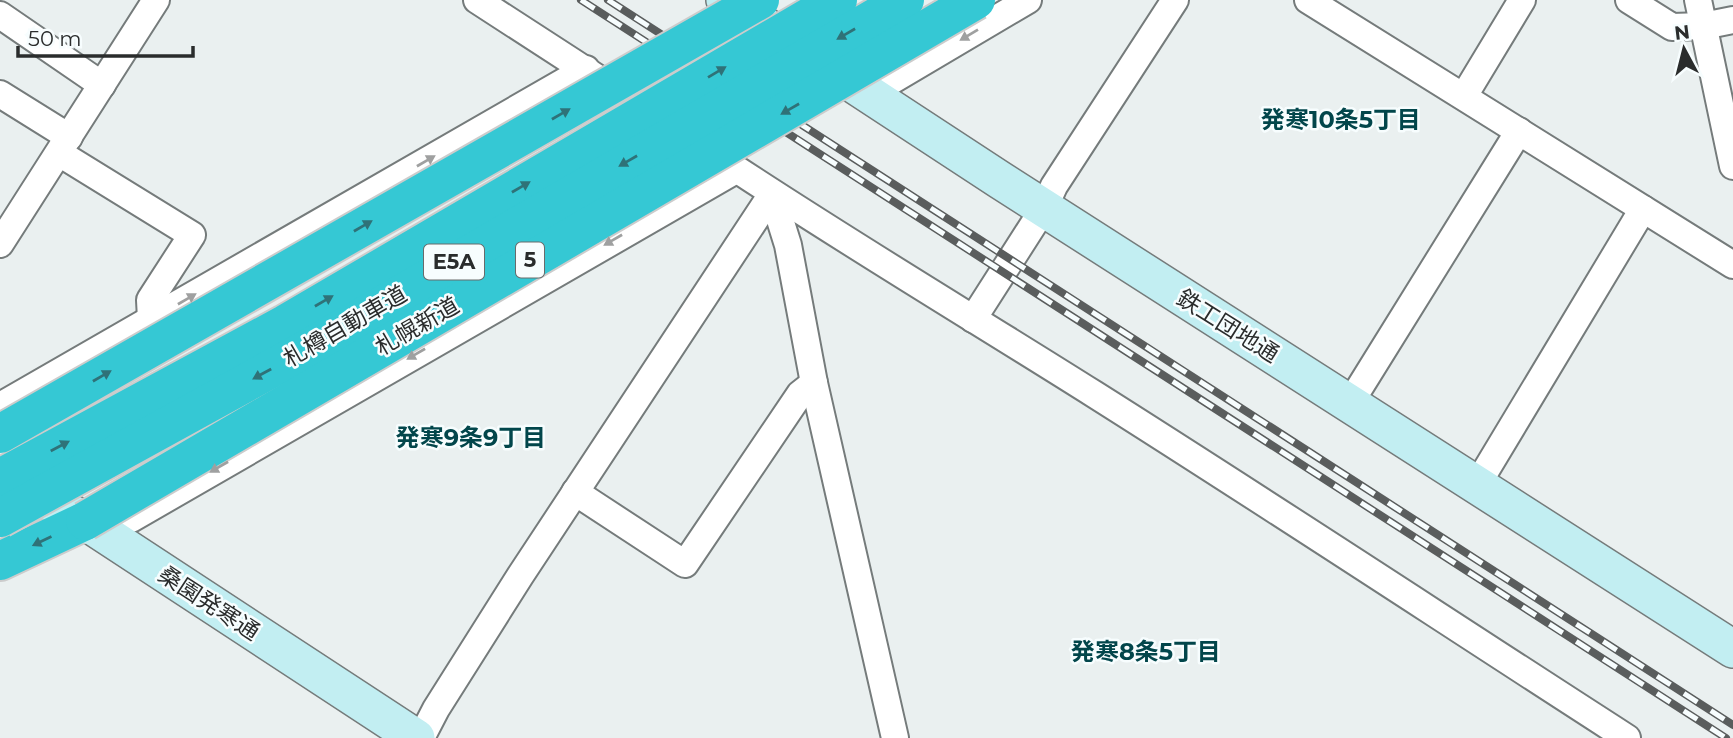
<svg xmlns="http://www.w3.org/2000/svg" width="1733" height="738" font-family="Montserrat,'Noto Sans JP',sans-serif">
  <rect width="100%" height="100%" fill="#eaf0f0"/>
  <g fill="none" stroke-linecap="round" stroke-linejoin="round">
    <g stroke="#757b7b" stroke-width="30">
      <g id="street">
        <polyline points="477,0 659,118"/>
        <polyline points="1308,0 1733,265"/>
        <polyline points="1629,0 1672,27 1703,26 1733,20"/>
        <polyline points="1698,0 1733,166"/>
        <polyline points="0,15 102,85"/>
        <polyline points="0,94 69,137"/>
        <polyline points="869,94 1028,0"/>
        <polyline points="1464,96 1522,0"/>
        <path d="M 703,147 C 831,233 964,312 1094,394 C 1273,507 1450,624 1627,738"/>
        <polyline points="59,153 192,235 150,300 151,319"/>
        <polyline points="772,194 788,245 814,383 895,738"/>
        <polyline points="0,244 156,0"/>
        <polyline points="973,319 1044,208 1054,186 1175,0"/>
        <polyline points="1350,403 1519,131"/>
        <polyline points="0,406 586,69"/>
        <polyline points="1477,485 1643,209"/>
        <polyline points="575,492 685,564 800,394 814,383"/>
        <polyline points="89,520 131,519 736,170"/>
        <polyline points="421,738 436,709 520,576 772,194"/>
      </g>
    </g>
    <g stroke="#757b7b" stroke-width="40">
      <g id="secondary">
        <polyline points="725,0 1000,180 1733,649"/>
        <polyline points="16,482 85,521 416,738"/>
      </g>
    </g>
    <g stroke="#ccc" stroke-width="42">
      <polyline id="highway" points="0,561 85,521"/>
    </g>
    <use href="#street" stroke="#fff" stroke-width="26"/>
    <use href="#secondary" stroke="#c2eef2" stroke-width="37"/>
    <use href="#highway" stroke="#35c8d4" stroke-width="38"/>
    <g stroke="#5a5d5d" stroke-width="8">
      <g id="rail">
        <polyline points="581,0 1726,738"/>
        <polyline points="608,0 1733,725"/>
      </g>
    </g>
    <use href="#rail" stroke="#f7fdfe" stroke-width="5" stroke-dasharray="16" stroke-linecap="butt"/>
    <g stroke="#ccc" stroke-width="42" stroke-linecap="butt">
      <g id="highway-bridge">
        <polyline points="0,434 760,0"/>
        <polyline points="0,478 285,324 838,0"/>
        <polyline points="0,518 300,353 905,0"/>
        <polyline points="85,521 976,0"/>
      </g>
    </g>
    <use href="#highway-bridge" stroke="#35c8d4" stroke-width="38"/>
  </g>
  <defs><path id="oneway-solid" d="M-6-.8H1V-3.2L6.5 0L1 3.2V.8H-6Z" transform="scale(1.75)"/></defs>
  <g fill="#2f7278">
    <use href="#oneway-solid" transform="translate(846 34) rotate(150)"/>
    <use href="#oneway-solid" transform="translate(717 72) rotate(-31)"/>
    <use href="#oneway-solid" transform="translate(790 109) rotate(150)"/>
    <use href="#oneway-solid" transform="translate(561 114) rotate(-30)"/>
    <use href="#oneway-solid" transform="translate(628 161) rotate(150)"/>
    <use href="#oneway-solid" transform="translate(521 187) rotate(-30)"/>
    <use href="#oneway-solid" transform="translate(363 226) rotate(-30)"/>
    <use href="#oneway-solid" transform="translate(324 301) rotate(-30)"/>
    <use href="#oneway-solid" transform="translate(262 374) rotate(151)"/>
    <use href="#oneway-solid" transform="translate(102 376) rotate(-30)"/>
    <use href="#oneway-solid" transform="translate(60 446) rotate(-28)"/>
    <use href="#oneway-solid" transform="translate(42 541) rotate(154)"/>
  </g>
  <g fill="#9fa0a0">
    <use href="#oneway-solid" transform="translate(969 35) rotate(149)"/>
    <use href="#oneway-solid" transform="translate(426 161) rotate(-30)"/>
    <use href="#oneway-solid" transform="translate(613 240) rotate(150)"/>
    <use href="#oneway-solid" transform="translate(187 299) rotate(-30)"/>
    <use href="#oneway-solid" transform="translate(416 354) rotate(150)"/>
    <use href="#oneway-solid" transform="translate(219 467) rotate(150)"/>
  </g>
  <g text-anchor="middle" stroke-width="5" stroke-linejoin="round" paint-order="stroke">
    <g fill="#f7fdfe" stroke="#686b6b" stroke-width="2">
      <rect x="516" y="242.5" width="28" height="35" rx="5"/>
      <rect x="424" y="244.5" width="60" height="35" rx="5"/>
    </g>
    <g font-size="21" font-weight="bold" fill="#2a2c2c">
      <text x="530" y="267">5</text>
      <text x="454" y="269">E5A</text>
    </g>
    <g font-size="23" fill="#2a2c2c" stroke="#f7fdfe">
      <text transform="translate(345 326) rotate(-30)" y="8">札樽自動車道</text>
      <text transform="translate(417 326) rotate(-30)" y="8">札幌新道</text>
      <text transform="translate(1228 326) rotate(32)" y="8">鉄工団地通</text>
      <text transform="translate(209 603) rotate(33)" y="8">桑園発寒通</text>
    </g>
    <g font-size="24" font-weight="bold" fill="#02464b" stroke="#f7fdfe">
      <text x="1341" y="128">発寒10条5丁目</text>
      <text x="471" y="446">発寒9条9丁目</text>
      <text x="1146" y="660">発寒8条5丁目</text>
    </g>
  </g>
  <g transform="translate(1684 49) rotate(353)" stroke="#f7fdfe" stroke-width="5" paint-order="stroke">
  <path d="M0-5L12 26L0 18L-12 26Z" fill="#2a2c2c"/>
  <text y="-10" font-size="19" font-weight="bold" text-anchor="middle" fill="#2a2c2c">N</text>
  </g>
  <path d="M18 46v10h175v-10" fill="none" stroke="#2a2c2c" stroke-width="3.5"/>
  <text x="28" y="46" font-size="21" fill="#2a2c2c" stroke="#f7fdfe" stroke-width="5" paint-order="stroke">50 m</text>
</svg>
